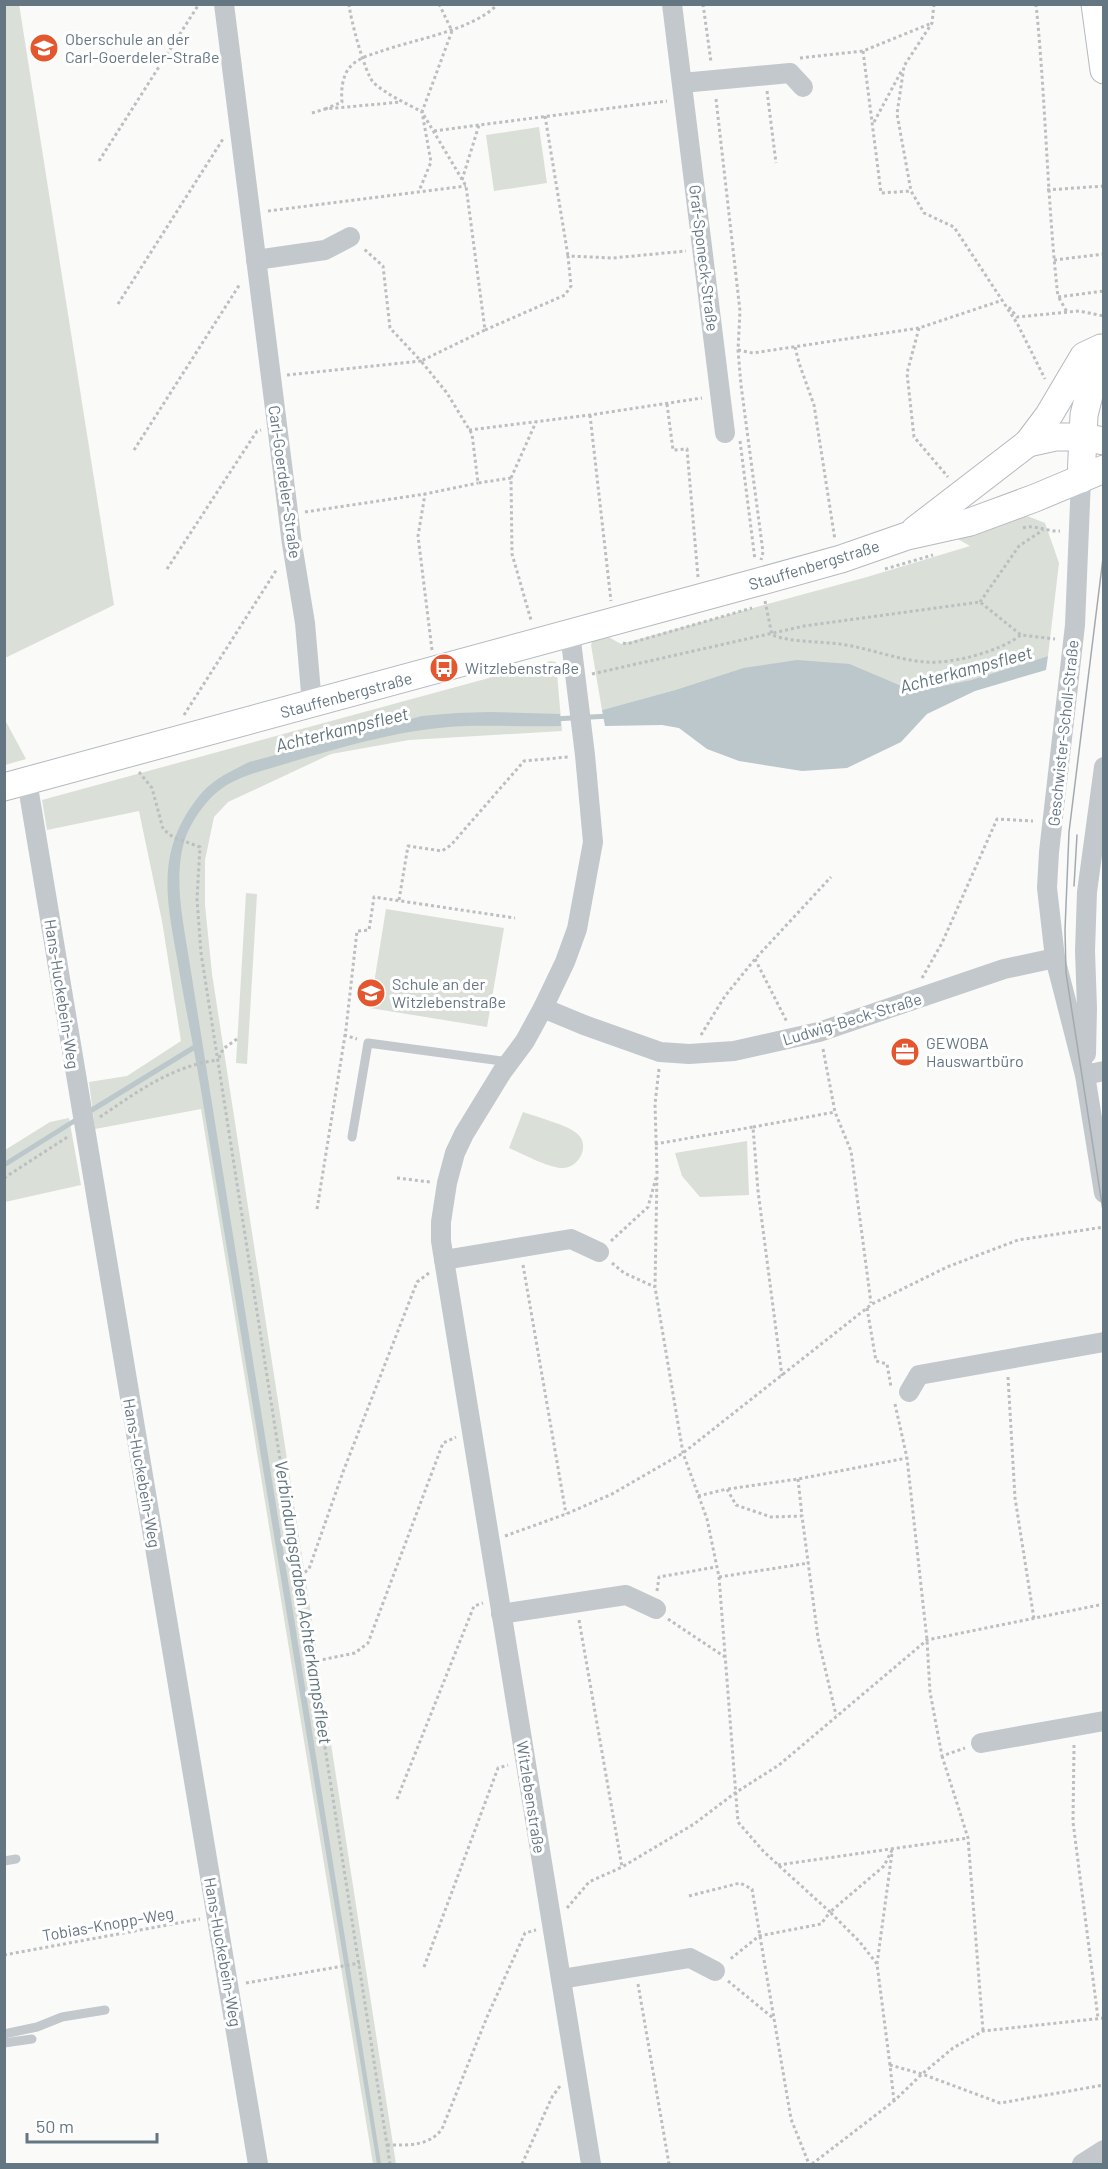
<svg xmlns="http://www.w3.org/2000/svg" width="1108" height="2169" font-family="Barlow,sans-serif">
  <rect width="100%" height="100%" fill="#fafaf8"/>
  <g fill="#dadfd7">
    <polygon points="19,4 114,605 5,658 4,5"/>
    <polygon points="539,127 547,183 494,191 486,135"/>
    <polygon points="1022,514 1045,523 1059,563 1048,656 971,680 922,690 909,689 850,664 743,668 675,690 602,710 591,645 593,638 605,635 621,644 867,577 970,546 956,538"/>
    <polygon points="551,661 556,662 562,731 409,740 331,754 228,802 214,817 205,860 205,905 212,974 396,2164 373,2164 201,1109 95,1129 89,1082 127,1076 181,1041 162,921 139,811 47,830 42,800"/>
    <polygon points="4,718 26,759 5,765 4,765"/>
    <polygon points="246,893 257,894 247,1064 236,1063"/>
    <polygon points="386,909 504,928 487,1027 370,1008"/>
    <path d="M 523,1112 C 537,1117 564,1124 575,1132 C 592,1143 580,1169 561,1168 C 547,1167 523,1154 509,1148 Z"/>
    <polygon points="69,1118 81,1185 5,1202 5,1150 50,1122"/>
    <polygon points="747,1141 749,1195 700,1197 682,1176 675,1153"/>
  </g>
  <g fill="#bbc7cb">
    <polygon points="1048,656 1046,670 975,691 927,714 901,742 847,768 802,771 739,761 707,749 679,728 662,725 605,726 602,710 675,690 743,668 797,660 850,664 909,689 922,690 971,680"/>
    <path d="M 491,712 L 560,714 L 561,726 C 529,727 497,725 466,726 C 405,728 346,746 288,763 C 266,770 240,775 221,789 C 206,800 193,819 186,836 C 173,873 182,916 188,953 L 381,2164 L 377,2164 L 201,1090 C 194,1048 185,1006 178,964 C 169,910 156,863 187,813 C 194,803 200,793 210,785 C 221,775 236,769 249,762 L 422,716 L 457,713 Z"/>
  </g>
  <g fill="none" stroke-linecap="round" stroke-linejoin="round">
    <g stroke="#bbc7cb" stroke-width="5">
      <polyline points="553,719 610,716"/>
      <polyline points="87,1113 198,1045"/>
      <polyline points="4,1165 79,1118"/>
    </g>
    <g stroke="#b3babf" stroke-width="29">
      <g id="secondary">
        <polyline points="1095,4 1104,70"/>
        <polyline points="1028,443 1055,437 1082,437 1104,441"/>
        <polyline points="1081,479 1084,415 1100,351"/>
        <polyline points="915,530 1028,443 1049,415 1084,356 1101,348"/>
        <polyline points="4,787 758,582 841,559 907,536 970,522 1035,498 1104,469"/>
      </g>
    </g>
    <g stroke="#bbbfc2" stroke-width="3" stroke-dasharray="3 3" stroke-linecap="butt">
      <path d="M 349,4 C 350,18 365,73 373,82 C 385,94 408,104 422,112 L 431,162 L 419,191"/>
      <polyline points="439,4 452,31 422,112 466,186 485,330 421,361 447,393 472,434 478,483 511,478 512,554 531,620"/>
      <polyline points="703,4 711,62"/>
      <polyline points="934,4 932,23 904,66 897,114 911,191 924,213 954,227 1017,323 1045,379"/>
      <path d="M 1036,4 C 1046,102 1047,200 1058,297 L 1104,291"/>
      <polyline points="863,51 881,193 911,191"/>
      <polyline points="800,58 863,51 932,23"/>
      <polyline points="767,91 776,163"/>
      <polyline points="716,99 740,311 738,350 741,385 763,552 761,560"/>
      <path d="M 325,109 L 342,102 C 341,91 342,76 350,67 C 357,59 369,55 379,52 C 414,39 472,31 498,4"/>
      <polyline points="312,113 325,109 401,102"/>
      <polyline points="545,116 568,256"/>
      <polyline points="874,122 902,70"/>
      <polyline points="434,131 479,125"/>
      <polyline points="99,161 199,4"/>
      <polyline points="462,180 479,125 667,101"/>
      <polyline points="1047,190 1104,186"/>
      <polyline points="268,211 466,186"/>
      <polyline points="1054,260 1104,254"/>
      <polyline points="1059,298 1067,312"/>
      <polyline points="118,304 223,139"/>
      <polyline points="1009,307 1017,317 1079,311 1104,316"/>
      <polyline points="919,328 907,373 914,437 948,477"/>
      <polyline points="485,330 565,295 571,286 568,256 613,258 686,251"/>
      <polyline points="795,347 799,363 814,405 835,540"/>
      <polyline points="738,350 753,353 919,328 1003,300"/>
      <polyline points="287,375 421,361 390,328 383,266 363,248"/>
      <polyline points="667,404 673,450 687,449 698,577"/>
      <polyline points="590,415 611,601"/>
      <polyline points="469,430 590,415 702,398"/>
      <polyline points="740,441 755,560"/>
      <polyline points="134,450 240,284"/>
      <polyline points="511,478 536,422"/>
      <polyline points="305,512 425,494"/>
      <path d="M 1023,528 C 1035,524 1047,532 1060,531"/>
      <polyline points="167,569 257,431 261,430"/>
      <polyline points="885,569 933,555"/>
      <path d="M 765,601 L 772,635 C 794,643 818,641 840,644 C 869,648 897,660 926,662 C 954,664 1000,651 1021,635"/>
      <polyline points="980,602 1019,546 1043,530"/>
      <polyline points="623,643 627,644 752,608"/>
      <polyline points="432,650 418,536 425,494 478,483"/>
      <polyline points="592,674 804,626 980,602 1021,635 1055,639"/>
      <polyline points="184,715 277,569"/>
      <polyline points="139,772 152,788 163,829 173,837 200,847 197,899 201,953 390,2164"/>
      <polyline points="399,900 408,846 442,851 451,845 524,761 568,757"/>
      <polyline points="755,959 787,1022"/>
      <polyline points="922,978 942,943 997,819 1033,821"/>
      <polyline points="344,1035 357,1039"/>
      <polyline points="701,1035 725,996 755,959 831,877"/>
      <polyline points="823,1049 835,1112 851,1151 871,1303"/>
      <polyline points="219,1058 223,1049 237,1039"/>
      <polyline points="659,1069 655,1104 657,1173 655,1287 683,1453 707,1519 719,1577 738,1822 764,1852 830,1912 821,1924 759,1936 729,1960"/>
      <path d="M 100,1117 C 137,1092 173,1065 219,1060"/>
      <polyline points="753,1127 835,1112"/>
      <polyline points="655,1144 753,1127 758,1191 782,1376"/>
      <polyline points="4,1178 69,1136"/>
      <polyline points="397,1178 430,1182"/>
      <polyline points="317,1209 346,1029 357,931 369,930 374,897 515,918"/>
      <polyline points="611,1241 648,1207 656,1178"/>
      <polyline points="612,1263 624,1273 655,1287"/>
      <polyline points="523,1265 566,1514"/>
      <polyline points="867,1308 876,1361 887,1364 891,1387"/>
      <polyline points="1008,1377 1015,1498 1034,1619"/>
      <polyline points="895,1404 907,1458 927,1640 930,1692 942,1756 965,1748"/>
      <polyline points="798,1479 802,1516"/>
      <polyline points="728,1489 798,1479 907,1458"/>
      <polyline points="698,1496 727,1489 736,1505 771,1517 802,1516 818,1638 836,1715"/>
      <polyline points="505,1536 566,1514 612,1494 683,1453 872,1304 947,1267 1018,1240 1104,1227"/>
      <polyline points="300,1576 309,1569 343,1472 417,1282 429,1273"/>
      <polyline points="719,1577 809,1563"/>
      <polyline points="657,1591 659,1577 716,1567"/>
      <polyline points="668,1619 725,1657"/>
      <polyline points="579,1620 622,1867"/>
      <polyline points="311,1662 355,1653 368,1643 443,1443 456,1437"/>
      <polyline points="1074,1745 1073,1822 1098,2018"/>
      <polyline points="942,1756 968,1838 983,2031"/>
      <polyline points="397,1799 474,1606 483,1603"/>
      <polyline points="778,1865 968,1838"/>
      <polyline points="689,1896 740,1883 752,1889 791,2119 809,2164"/>
      <polyline points="567,1908 589,1882 622,1867 694,1824 735,1793 779,1765 927,1640 1104,1604"/>
      <polyline points="4,1955 200,1919"/>
      <polyline points="877,1964 892,1853"/>
      <polyline points="424,1967 498,1768 508,1765"/>
      <polyline points="728,1981 773,2018"/>
      <polyline points="246,1983 360,1963"/>
      <polyline points="638,1984 669,2164"/>
      <polyline points="890,2065 877,1964 859,1941 830,1912 884,1866 893,1848"/>
      <polyline points="894,2101 890,2065 922,2074 1000,2103 1104,2085"/>
      <path d="M 387,2145 C 408,2145 428,2147 442,2129 L 487,2017 L 525,1933 L 536,1930"/>
      <polyline points="522,2164 552,2097 560,2086"/>
      <polyline points="812,2164 894,2101 922,2074 953,2048 983,2031 1104,2018"/>
    </g>
    <g stroke="#c3c8cc" stroke-width="9">
      <polyline points="352,1137 368,1043 509,1062"/>
      <polyline points="4,1861 16,1859"/>
      <polyline points="4,2034 37,2027 62,2017 105,2010"/>
      <polyline points="4,2043 32,2039"/>
    </g>
    <g stroke="#c3c8cc" stroke-width="20">
      <polyline points="224,4 292,544 305,623 312,704"/>
      <polyline points="672,4 725,433"/>
      <polyline points="682,83 790,73 803,87"/>
      <polyline points="256,260 325,250 350,237"/>
      <polyline points="1081,479 1075,625 1049,852 1047,888 1055,958 1085,1075 1104,1193"/>
      <polyline points="570,633 585,755 593,842 577,929 565,962 543,1008 525,1041 502,1072 464,1134 455,1153 447,1183 441,1222 441,1241 591,2164"/>
      <polyline points="27,781 258,2164"/>
      <polyline points="543,1008 584,1025 660,1052 689,1054 734,1051 819,1032 1004,969 1055,958"/>
      <polyline points="1086,1054 1087,1008 1085,951 1087,892 1104,767"/>
      <polyline points="1085,1075 1104,1071"/>
      <polyline points="444,1260 571,1239 599,1252"/>
      <polyline points="909,1392 919,1375 1104,1342"/>
      <polyline points="501,1614 626,1595 656,1609"/>
      <polyline points="981,1743 1104,1721"/>
      <polyline points="561,1979 690,1958 715,1971"/>
      <polyline points="1082,2164 1104,2150"/>
    </g>
    <use href="#secondary" stroke="#fff" stroke-width="27"/>
    <g stroke="#a2aab0" stroke-width="1.5">
      <polyline points="1104,550 1069,832 1065,930 1066,973 1104,1217"/>
      <polyline points="1074,886 1077,835"/>
    </g>
  </g>
  <defs>
    <g id="school-disc" transform="scale(1.5)"><circle r="9.5" fill="#e4572e" stroke="#fff"/><path d="M0-5L7-2L0 1L-7-2ZM-4 1L0 2.5L4 1V4Q0 6-4 4Z" fill="#fff"/></g>
    <g id="bus-disc" transform="scale(1.5)"><circle r="9.5" fill="#e4572e" stroke="#fff"/><path d="M-5-6H5V4H4V6H2V4H-2V6H-4V4H-5ZM-3.5-4V0h7V-4ZM-3.5 1.2v1.5H-2V1.2ZM2 1.2v1.5H3.5V1.2Z" fill="#fff"/></g>
    <g id="office-disc" transform="scale(1.5)"><circle r="9.5" fill="#e4572e" stroke="#fff"/><path d="M-6-3h4V-5.5h4V-3h4V5H-6ZM-1-4.5V-3h2v-1.5ZM-6 0V1H6V0Z" fill="#fff"/></g>
  </defs>
  <g fill-rule="evenodd">
    <use href="#school-disc" x="44" y="48"/>
    <use href="#bus-disc" x="444" y="668"/>
    <use href="#school-disc" x="371" y="993"/>
    <use href="#office-disc" x="905" y="1052"/>
  </g>
  <g text-anchor="middle" stroke-width="6" stroke-linejoin="round" paint-order="stroke">
    <g font-size="16" fill="#657683" stroke="#fff" text-anchor="start">
      <text x="65" y="45">Oberschule an der<tspan x="65" dy="18">Carl-Goerdeler-Straße</tspan></text>
      <text x="465" y="674">Witzlebenstraße</text>
      <text x="392" y="990">Schule an der<tspan x="392" dy="18">Witzlebenstraße</tspan></text>
      <text x="926" y="1049">GEWOBA<tspan x="926" dy="18">Hauswartbüro</tspan></text>
    </g>
    <g font-size="16" fill="#657683" stroke="#fff">
      <text transform="translate(704 258) rotate(83)" y="6">Graf-Sponeck-Straße</text>
      <text transform="translate(285 482) rotate(82)" y="6">Carl-Goerdeler-Straße</text>
      <text transform="translate(814 565) rotate(-17)" y="6">Stauffenbergstraße</text>
      <text transform="translate(346 695) rotate(-15)" y="6">Stauffenbergstraße</text>
      <text transform="translate(1063 733) rotate(-84)" y="6">Geschwister-Scholl-Straße</text>
      <text transform="translate(62 994) rotate(81)" y="6">Hans-Huckebein-Weg</text>
      <text transform="translate(852 1019) rotate(-17)" y="6">Ludwig-Beck-Straße</text>
      <text transform="translate(142 1473) rotate(80)" y="6">Hans-Huckebein-Weg</text>
      <text transform="translate(531 1797) rotate(81)" y="6">Witzlebenstraße</text>
      <text transform="translate(108 1924) rotate(-10)" y="6">Tobias-Knopp-Weg</text>
      <text transform="translate(223 1952) rotate(80)" y="6">Hans-Huckebein-Weg</text>
    </g>
    <g font-size="18" font-style="italic" fill="#60757c" stroke="#fff">
      <text transform="translate(966 670) rotate(-15)" y="6">Achterkampsfleet</text>
      <text transform="translate(342 730) rotate(-14)" y="6">Achterkampsfleet</text>
      <text transform="translate(303 1602) rotate(81)" y="6">Verbindungsgraben Achterkampsfleet</text>
    </g>
  </g>
  <rect width="1108" height="2169" fill="none" stroke="#657683" stroke-width="12"/>
  <path d="M27 2133v9h130v-9" fill="none" stroke="#657683" stroke-width="3"/>
  <text x="36" y="2133" font-size="18" fill="#657683" stroke="#ffffff" stroke-width="4.5" paint-order="stroke">50 m</text>
</svg>
